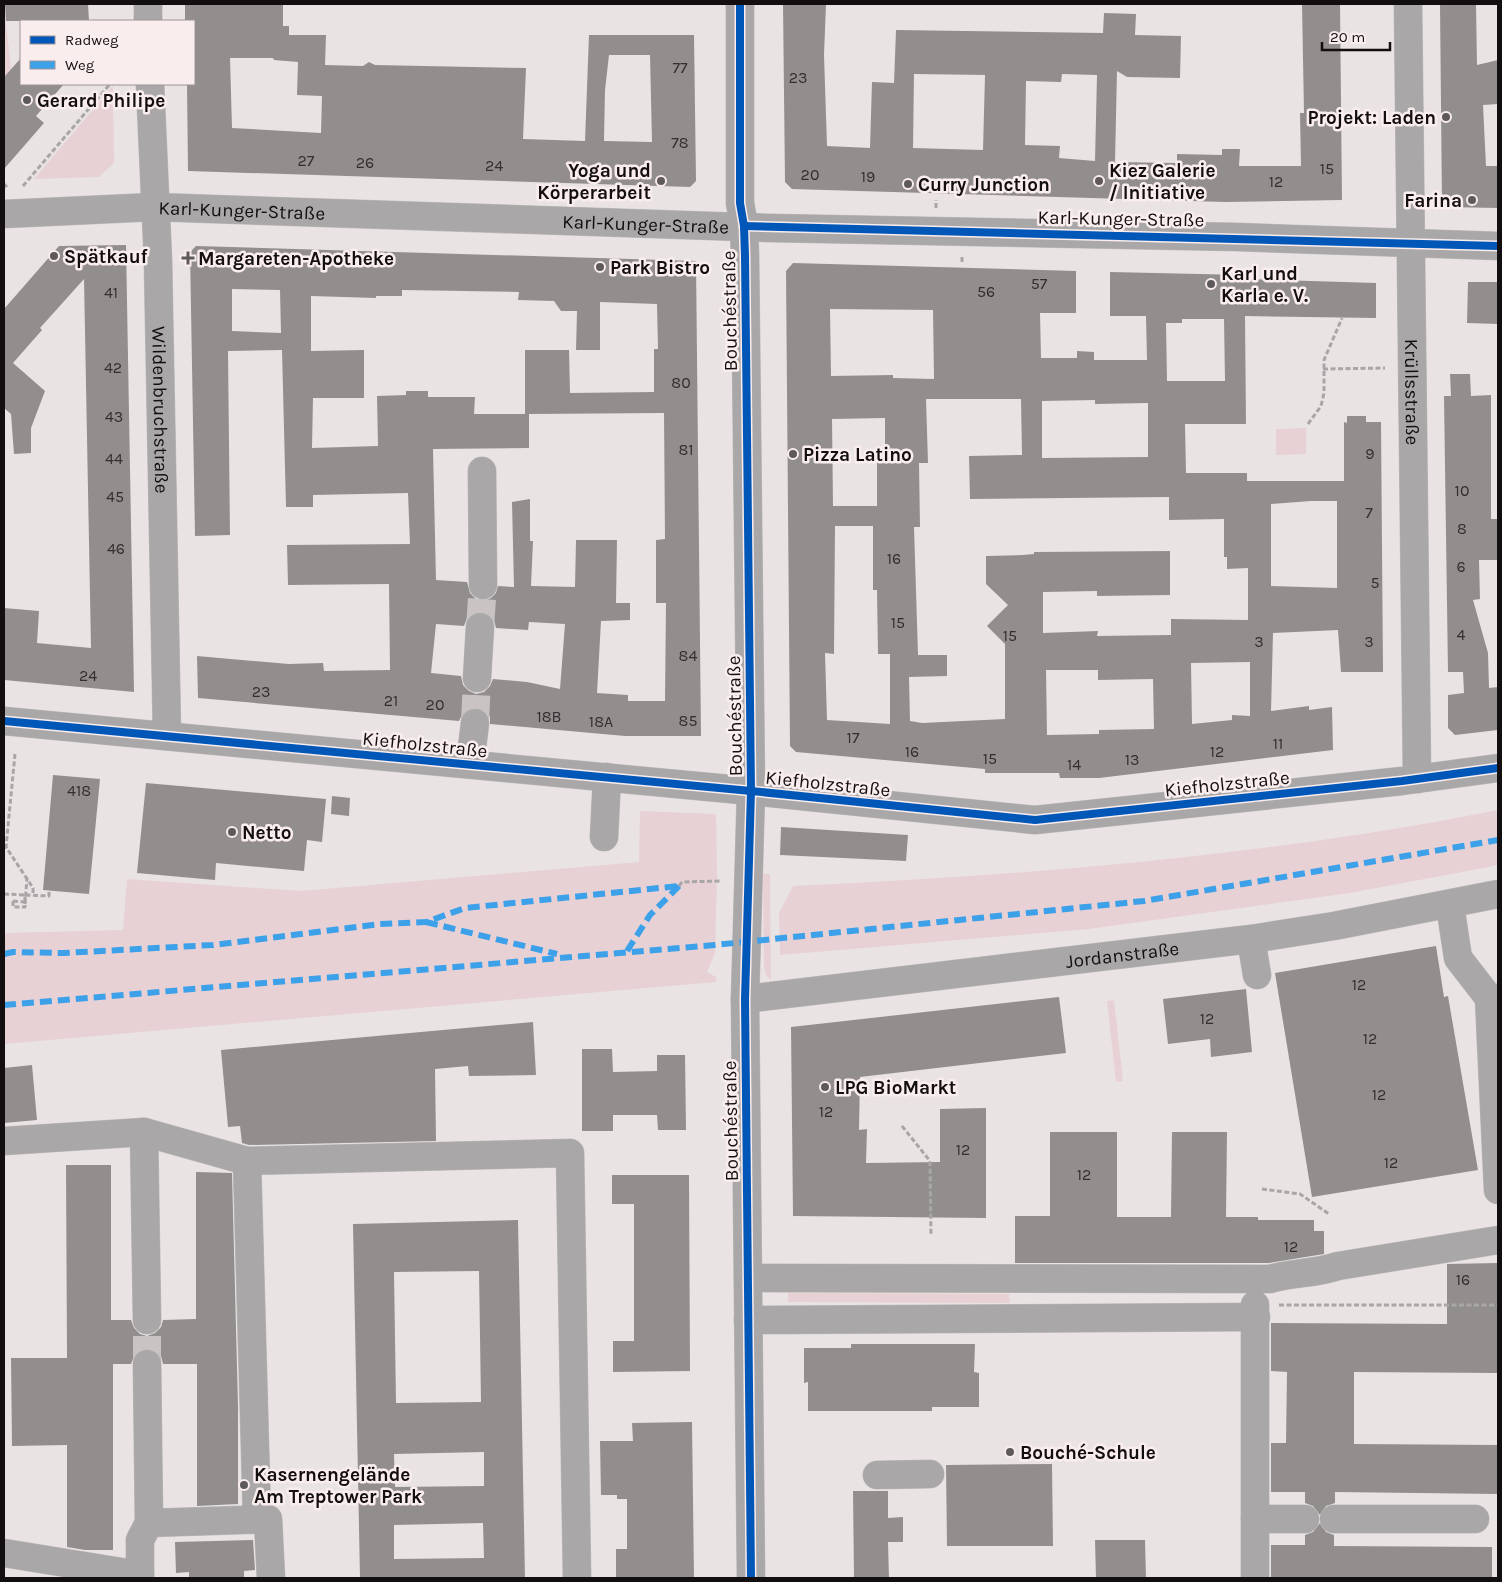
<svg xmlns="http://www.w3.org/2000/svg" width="1502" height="1582" font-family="Karla,sans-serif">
  <rect width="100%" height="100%" fill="#eae3e4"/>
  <g fill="#e8d1d4">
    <polygon points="4,4 11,69 4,77"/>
    <polygon points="113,86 114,163 99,177 34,179"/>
    <polygon points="1306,428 1306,454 1276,455 1276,429"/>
    <path d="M 1498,810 L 1498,865 L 1489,867 L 1350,893 L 1089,929 L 780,955 L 779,913 L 793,886 C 1029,875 1266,856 1498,810 Z"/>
    <polygon points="640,811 716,814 717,874 715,953 707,972 716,977 716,982 4,1044 4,933 123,930 127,879 301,891 639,862"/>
    <polygon points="763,874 770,874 771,980 766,975 764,967"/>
    <polygon points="1114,1000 1123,1081 1116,1082 1107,1001"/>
    <polygon points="788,1293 1009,1294 1010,1303 788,1302"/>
  </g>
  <g fill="#938e8e" fill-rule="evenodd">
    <polygon points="5,4 88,4 89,21 6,21"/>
    <path d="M 185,4 L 283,4 L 283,26 L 289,26 L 289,35 L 326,35 L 325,65 L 363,66 L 369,62 L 375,65 L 526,68 L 523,139 L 585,141 L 589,35 L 694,35 L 696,181 L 690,187 L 188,171 L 187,84 L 194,84 L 194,21 L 185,21 ZM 609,55 L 650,55 L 652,142 L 604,141 L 605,90 ZM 230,58 L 273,58 L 274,60 L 298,62 L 297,95 L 322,96 L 321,133 L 232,128 Z"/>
    <path d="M 783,4 L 826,4 L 824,55 L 827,146 L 870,148 L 872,82 L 894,83 L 896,30 L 1103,33 L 1104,13 L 1136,14 L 1135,35 L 1181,36 L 1180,78 L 1127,77 L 1117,71 L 1115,162 L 1177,163 L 1177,154 L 1222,155 L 1222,149 L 1240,149 L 1239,166 L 1301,166 L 1300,113 L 1304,113 L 1302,4 L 1340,4 L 1342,200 L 1225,202 L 792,189 L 785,182 ZM 914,74 L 985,75 L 983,150 L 913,148 ZM 1062,74 L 1097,75 L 1095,161 L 1059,158 L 1060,146 L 1025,145 L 1026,81 L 1061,82 Z"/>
    <polygon points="1440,4 1476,4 1477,65 1498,60 1498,104 1483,105 1486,166 1497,166 1498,169 1498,208 1442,207"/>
    <polygon points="21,58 21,84 64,84 36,116 44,123 4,169 4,77"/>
    <polygon points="126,245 134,692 4,680 4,608 39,611 37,643 91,648 84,279 40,328 42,330 13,363 45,391 31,428 31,453 14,454 11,414 4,408 4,309 59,246"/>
    <path d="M 196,246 L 696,261 L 701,736 L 625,736 L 490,724 L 490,717 L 485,711 L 476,708 L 469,708 L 463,713 L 459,721 L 198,698 L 197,656 L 289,664 L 323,663 L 324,671 L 390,670 L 389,584 L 288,585 L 287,545 L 410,544 L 408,493 L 313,495 L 313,507 L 286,507 L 282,350 L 228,351 L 230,535 L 195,536 L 190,252 ZM 232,289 L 280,290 L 281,333 L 232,331 ZM 402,290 L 519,292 L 518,300 L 554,301 L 561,311 L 577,311 L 576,350 L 600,350 L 600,302 L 657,304 L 658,349 L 654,349 L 654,392 L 570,393 L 569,350 L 525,350 L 525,414 L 474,414 L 475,397 L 428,397 L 428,391 L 406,391 L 406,395 L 377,396 L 378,446 L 312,448 L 313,398 L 364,398 L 364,350 L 311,351 L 311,296 L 376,298 L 376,296 L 402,296 ZM 664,413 L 665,539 L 656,540 L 656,603 L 666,603 L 665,701 L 628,701 L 628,695 L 597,693 L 601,621 L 630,620 L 630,603 L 616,603 L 617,540 L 576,540 L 575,587 L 531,586 L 533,541 L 530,541 L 530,499 L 512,502 L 514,587 L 498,586 L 496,593 L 491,598 L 483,601 L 476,599 L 470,593 L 467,582 L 436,580 L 433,449 L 529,448 L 529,414 ZM 480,611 L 489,614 L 494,620 L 496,628 L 528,630 L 529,622 L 565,624 L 560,689 L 527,682 L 493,679 L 490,686 L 484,692 L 476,694 L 469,691 L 463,685 L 461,676 L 431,673 L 436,624 L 464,626 L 467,618 L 473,613 Z"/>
    <path d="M 793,263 L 1076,271 L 1076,313 L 1040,313 L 1041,358 L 1077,358 L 1077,351 L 1094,352 L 1094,360 L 1147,360 L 1146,316 L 1110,316 L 1110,272 L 1244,275 L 1244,279 L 1376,283 L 1376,318 L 1245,316 L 1246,424 L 1185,424 L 1186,473 L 1247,473 L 1247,481 L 1344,481 L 1344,422 L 1347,423 L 1347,416 L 1366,416 L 1366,422 L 1381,422 L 1383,672 L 1341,672 L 1338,630 L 1273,633 L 1271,711 L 1309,706 L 1309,710 L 1332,707 L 1333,750 L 1099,778 L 1060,778 L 1059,773 L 985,773 L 985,769 L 796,752 L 790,746 L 786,271 ZM 830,309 L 933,310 L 934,379 L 893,378 L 893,375 L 831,376 ZM 1182,319 L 1224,319 L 1225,381 L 1167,381 L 1166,323 L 1182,323 ZM 926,399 L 1021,399 L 1022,455 L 969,456 L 970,499 L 1169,497 L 1169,520 L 1224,519 L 1224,557 L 1227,557 L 1227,569 L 1248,568 L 1248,620 L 1171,619 L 1171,635 L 1097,636 L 1098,631 L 1043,633 L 1043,592 L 1097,591 L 1097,596 L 1170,595 L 1170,551 L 1034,552 L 1034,554 L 1023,555 L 986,556 L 986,584 L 1008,605 L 987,626 L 1005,644 L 1005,719 L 922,723 L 910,721 L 909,677 L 947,676 L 947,655 L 918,655 L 914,527 L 920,527 L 919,463 L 928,463 ZM 1095,400 L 1095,404 L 1148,403 L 1148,457 L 1042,458 L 1042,401 ZM 885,418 L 885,459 L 878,459 L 877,463 L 877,506 L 833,506 L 832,419 ZM 1311,501 L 1337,501 L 1337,588 L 1271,586 L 1271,504 ZM 835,526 L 873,526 L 873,590 L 877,590 L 878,654 L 890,654 L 890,724 L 827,720 L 825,653 L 834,654 ZM 1250,662 L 1250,716 L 1232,715 L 1232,720 L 1192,724 L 1191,663 ZM 1046,670 L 1098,670 L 1098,680 L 1153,679 L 1154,729 L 1099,730 L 1099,734 L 1047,735 Z"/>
    <polygon points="1468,282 1498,282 1498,324 1467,323"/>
    <polygon points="1450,374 1470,374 1471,396 1491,395 1491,519 1498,519 1498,560 1479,560 1480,599 1473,600 1488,653 1489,688 1498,687 1498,730 1455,735 1448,728 1448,695 1464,693 1463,672 1448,672 1444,396 1451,396"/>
    <polygon points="53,775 100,779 89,894 43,890"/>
    <polygon points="146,783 326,799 322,842 307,840 304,871 216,863 215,880 137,873"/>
    <polygon points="332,796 350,798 349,816 331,814"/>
    <polygon points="781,827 908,835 906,861 780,855"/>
    <polygon points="1436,946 1444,997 1448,996 1478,1170 1312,1197 1275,973"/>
    <polygon points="1246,989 1252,1052 1211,1057 1210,1039 1168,1044 1163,999"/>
    <polygon points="1059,997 1066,1053 860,1077 859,1130 867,1129 866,1163 940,1162 940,1109 986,1108 986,1218 793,1216 791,1027"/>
    <polygon points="533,1022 536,1075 469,1076 468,1066 435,1069 436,1141 249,1145 242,1143 240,1126 228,1127 221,1050"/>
    <polygon points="582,1049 612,1049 613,1072 657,1071 657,1055 685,1055 686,1130 658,1130 657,1115 613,1115 613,1131 582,1131"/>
    <polygon points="32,1065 37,1120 4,1123 4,1068"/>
    <polygon points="1050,1132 1117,1132 1117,1217 1171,1217 1172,1132 1227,1132 1226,1217 1258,1217 1258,1220 1314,1220 1314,1231 1324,1231 1324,1254 1269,1263 1015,1263 1015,1216 1050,1216"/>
    <polygon points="66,1165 111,1165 111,1320 131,1320 134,1328 140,1334 147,1336 155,1333 161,1327 163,1320 196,1319 196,1172 232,1173 238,1405 238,1504 197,1506 197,1364 163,1364 161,1356 155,1351 147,1348 139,1350 134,1356 131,1364 113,1364 113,1550 85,1550 67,1547 67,1445 12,1446 11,1358 67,1358"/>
    <polygon points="612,1175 689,1175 690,1371 613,1372 613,1341 634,1341 634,1204 612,1204"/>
    <path d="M 518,1220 L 525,1578 L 360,1578 L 353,1224 ZM 479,1271 L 481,1402 L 396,1403 L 394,1272 ZM 484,1452 L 484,1486 L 395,1487 L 394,1454 ZM 483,1523 L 484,1558 L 394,1559 L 394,1525 Z"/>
    <polygon points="1498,1263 1498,1373 1354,1372 1354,1444 1498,1445 1498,1494 1335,1492 1335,1503 1326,1506 1320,1515 1313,1506 1305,1503 1305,1492 1271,1492 1271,1443 1286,1443 1287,1372 1271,1371 1271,1323 1447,1324 1447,1264"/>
    <polygon points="851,1344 975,1344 974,1372 979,1373 979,1407 932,1407 932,1411 808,1411 808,1382 804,1383 804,1348 851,1348"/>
    <polygon points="692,1422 694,1578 616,1578 616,1549 627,1549 627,1499 617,1499 617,1495 601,1495 600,1441 633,1441 632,1423"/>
    <polygon points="1052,1464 1053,1546 947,1546 946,1465"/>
    <polygon points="853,1491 888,1491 888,1518 903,1517 903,1542 888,1542 889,1578 854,1578"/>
    <polygon points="1320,1523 1326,1532 1334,1535 1334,1546 1492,1547 1492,1578 1271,1578 1271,1545 1305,1545 1305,1535 1313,1532"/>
    <polygon points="253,1540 255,1570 244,1571 244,1578 189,1578 189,1572 176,1573 175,1542"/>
    <polygon points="1095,1540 1145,1540 1146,1578 1096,1578"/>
  </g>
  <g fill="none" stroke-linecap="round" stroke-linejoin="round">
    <g stroke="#cac3c4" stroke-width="28" stroke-dasharray="28 14" stroke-linecap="butt">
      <polyline points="480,627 483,585"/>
      <polyline points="475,723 477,678"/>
      <polyline points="147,1364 147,1320"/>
    </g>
    <g stroke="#c2bdbe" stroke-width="29">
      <g id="minor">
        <polyline points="148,4 148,21"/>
        <polyline points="740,4 740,203 744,226 745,256 751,791 745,999 751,1578"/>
        <path id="s1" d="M 1408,4 L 1417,779"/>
        <path id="s2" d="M 150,84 L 158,261 L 167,736"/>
        <path id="s3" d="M 4,214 L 154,207 L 771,228 L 1237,237 L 1498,246"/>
        <polyline points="482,471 483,585"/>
        <polyline points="477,678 480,627"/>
        <polyline points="4,721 751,791 1035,820 1402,781 1498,768"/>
        <polyline points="470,764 475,723"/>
        <polyline points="604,837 607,777"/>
        <polyline points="1450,905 1458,958 1489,998"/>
        <polyline points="1251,939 1257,975"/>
        <polyline points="1498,998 1489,998 1498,1190"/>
        <path id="s4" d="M 745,999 L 1251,939 L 1334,926 L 1498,894"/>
        <polyline points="144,1132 147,1320"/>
        <polyline points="4,1141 144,1132 247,1161 257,1519"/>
        <polyline points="247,1161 570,1153 577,1578"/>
        <path d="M 748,1278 L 1270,1279 C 1293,1272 1315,1274 1338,1266 L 1498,1240"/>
        <polyline points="748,1320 1256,1317"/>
        <polyline points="877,1475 930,1474"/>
        <polyline points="1255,1519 1305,1519"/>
        <polyline points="1334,1519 1475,1519"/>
        <polyline points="149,1523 268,1519 271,1578"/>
        <polyline points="4,1553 140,1575"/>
        <polyline points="140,1578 140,1540 149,1523 147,1364"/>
        <polyline points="1255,1578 1255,1305"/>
      </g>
    </g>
    <g stroke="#a9a6a7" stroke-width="3" stroke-dasharray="5 2.5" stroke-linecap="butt">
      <polyline points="4,184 7,187"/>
      <polyline points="23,186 110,84"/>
      <polyline points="936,208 936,200"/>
      <polyline points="962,262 962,255"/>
      <polyline points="1323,369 1385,368"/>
      <polyline points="1308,424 1321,406 1324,393 1324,360 1342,318"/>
      <polyline points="15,754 6,847 33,888 33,895"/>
      <polyline points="679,886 682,882 721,881"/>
      <polygon points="13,901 25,902 25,907 13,907"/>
      <polyline points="25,904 27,878"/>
      <polyline points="902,1126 930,1161 931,1236"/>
      <polyline points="1262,1189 1300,1194 1329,1214"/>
      <polyline points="1279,1305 1498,1305"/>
    </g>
    <use href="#minor" stroke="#a9a7a7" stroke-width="28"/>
    <g stroke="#a9a6a7" stroke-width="3" stroke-dasharray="5 2.5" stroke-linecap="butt">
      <polyline points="4,894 26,895"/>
      <polyline points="25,902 25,895 49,896 49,891"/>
    </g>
    <g stroke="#3da1ea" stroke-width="6" stroke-dasharray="12 6" stroke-linecap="butt">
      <polyline points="426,922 557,954"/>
      <polyline points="627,951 650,915 679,886"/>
      <polyline points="4,954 13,952 64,953 213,945 380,924 426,922 465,908 679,886"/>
      <polyline points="4,1005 715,945 1144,901 1498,840"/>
    </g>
    <g stroke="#faedee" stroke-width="11">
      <g id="cycleway">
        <polyline points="740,4 740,203 744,226 745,256 751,791 745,999 751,1578"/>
        <polyline points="744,226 1498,246"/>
        <polyline points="4,721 751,791 1035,820 1402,781 1498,768"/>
      </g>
    </g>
    <use href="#cycleway" stroke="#0057b8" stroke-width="8"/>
  </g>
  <g fill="#5e595a" stroke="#faedee" stroke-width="2">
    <circle cx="27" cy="100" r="5"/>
    <circle cx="1446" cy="117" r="5"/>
    <circle cx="661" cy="181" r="5"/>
    <circle cx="1099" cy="181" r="5"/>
    <circle cx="908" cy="184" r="5"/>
    <circle cx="1472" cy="200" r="5"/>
    <circle cx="54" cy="256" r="5"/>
    <path d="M185.5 250.5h5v5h5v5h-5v5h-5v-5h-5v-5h5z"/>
    <circle cx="600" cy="267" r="5"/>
    <circle cx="1211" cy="284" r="5"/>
    <circle cx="793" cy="454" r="5"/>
    <circle cx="232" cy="832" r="5"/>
    <circle cx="825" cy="1087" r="5"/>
    <circle cx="1010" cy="1452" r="5"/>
    <circle cx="244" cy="1485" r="5"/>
  </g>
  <g text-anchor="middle" stroke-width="5" stroke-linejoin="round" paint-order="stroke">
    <g font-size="16" fill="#332e2f">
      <text x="680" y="73">77</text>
      <text x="798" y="83">23</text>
      <text x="680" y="148">78</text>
      <text x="306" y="166">27</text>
      <text x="365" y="168">26</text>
      <text x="494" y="171">24</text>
      <text x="1327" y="174">15</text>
      <text x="810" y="180">20</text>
      <text x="868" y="182">19</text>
      <text x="1276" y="187">12</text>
      <text x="1039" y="289">57</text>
      <text x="986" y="297">56</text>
      <text x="111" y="298">41</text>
      <text x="113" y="373">42</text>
      <text x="681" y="388">80</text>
      <text x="114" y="422">43</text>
      <text x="686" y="455">81</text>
      <text x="1370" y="459">9</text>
      <text x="114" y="464">44</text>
      <text x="1462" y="496">10</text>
      <text x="115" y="502">45</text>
      <text x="1369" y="518">7</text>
      <text x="1462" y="534">8</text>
      <text x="116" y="554">46</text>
      <text x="894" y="564">16</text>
      <text x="1461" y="572">6</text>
      <text x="1375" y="588">5</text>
      <text x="898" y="628">15</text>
      <text x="1461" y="640">4</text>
      <text x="1010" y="641">15</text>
      <text x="1259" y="647">3</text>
      <text x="1369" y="647">3</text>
      <text x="688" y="661">84</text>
      <text x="88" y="681">24</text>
      <text x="261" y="697">23</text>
      <text x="391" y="706">21</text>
      <text x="435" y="710">20</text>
      <text x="549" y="722">18B</text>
      <text x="688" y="726">85</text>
      <text x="601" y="727">18A</text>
      <text x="853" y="743">17</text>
      <text x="1278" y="749">11</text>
      <text x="912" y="757">16</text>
      <text x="1217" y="757">12</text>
      <text x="990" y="764">15</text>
      <text x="1132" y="765">13</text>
      <text x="1074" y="770">14</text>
      <text x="79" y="796">418</text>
      <text x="1359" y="990">12</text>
      <text x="1207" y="1024">12</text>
      <text x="1370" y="1044">12</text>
      <text x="1379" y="1100">12</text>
      <text x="826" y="1117">12</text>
      <text x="963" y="1155">12</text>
      <text x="1391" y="1168">12</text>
      <text x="1084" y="1180">12</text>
      <text x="1291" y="1252">12</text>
      <text x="1463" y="1285">16</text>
    </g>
    <g font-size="19" font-weight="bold" fill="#130e0f" stroke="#faedee" text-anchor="start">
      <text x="37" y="107">Gerard Philipe</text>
      <text x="1436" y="124" text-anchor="end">Projekt: Laden</text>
      <text x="651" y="177" text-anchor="end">Yoga und<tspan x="651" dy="22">Körperarbeit</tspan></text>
      <text x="1109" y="177">Kiez Galerie<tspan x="1109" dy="22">/ Initiative</tspan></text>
      <text x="918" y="191">Curry Junction</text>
      <text x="1462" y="207" text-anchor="end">Farina</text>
      <text x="64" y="263">Spätkauf</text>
      <text x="198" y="265">Margareten-Apotheke</text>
      <text x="610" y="274">Park Bistro</text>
      <text x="1221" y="280">Karl und<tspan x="1221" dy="22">Karla e. V.</tspan></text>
      <text x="803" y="461">Pizza Latino</text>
      <text x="242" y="839">Netto</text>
      <text x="835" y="1094">LPG BioMarkt</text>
      <text x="1020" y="1459">Bouché-Schule</text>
      <text x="254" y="1481">Kasernengelände<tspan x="254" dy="22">Am Treptower Park</tspan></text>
    </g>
    <g font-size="19" fill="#130e0f" stroke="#faedee">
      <text dy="7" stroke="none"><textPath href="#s3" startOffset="238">Karl-Kunger-Straße</textPath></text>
      <text transform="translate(1121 218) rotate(1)" y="7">Karl-Kunger-Straße</text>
      <text dy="7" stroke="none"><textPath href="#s3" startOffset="642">Karl-Kunger-Straße</textPath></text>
      <text transform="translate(729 311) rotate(-91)" y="7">Bouchéstraße</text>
      <text dy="7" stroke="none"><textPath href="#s1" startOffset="388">Krüllsstraße</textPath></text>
      <text dy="7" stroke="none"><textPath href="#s2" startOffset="326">Wildenbruchstraße</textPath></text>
      <text transform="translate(734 716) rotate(-91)" y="7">Bouchéstraße</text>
      <text transform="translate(425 744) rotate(6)" y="7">Kiefholzstraße</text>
      <text transform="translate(828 783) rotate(6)" y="7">Kiefholzstraße</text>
      <text transform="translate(1227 783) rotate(-6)" y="7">Kiefholzstraße</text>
      <text dy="7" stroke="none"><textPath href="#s4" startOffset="380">Jordanstraße</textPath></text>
      <text transform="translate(730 1121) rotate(-91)" y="7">Bouchéstraße</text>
    </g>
  </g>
  <rect width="1502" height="1582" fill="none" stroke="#130e0f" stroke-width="10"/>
  <rect x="20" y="20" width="175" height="65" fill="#faedee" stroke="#9e9495"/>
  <rect x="30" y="36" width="25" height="8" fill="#0057b8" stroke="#9e9495"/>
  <text x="65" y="45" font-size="15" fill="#130e0f">Radweg</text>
  <rect x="30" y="61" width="25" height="8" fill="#3da1ea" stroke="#9e9495"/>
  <text x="65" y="70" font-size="15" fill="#130e0f">Weg</text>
  <path d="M1322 42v8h68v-8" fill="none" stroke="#130e0f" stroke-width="2.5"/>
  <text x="1330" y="42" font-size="15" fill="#130e0f" stroke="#faedee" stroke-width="4" paint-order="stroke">20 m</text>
</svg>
